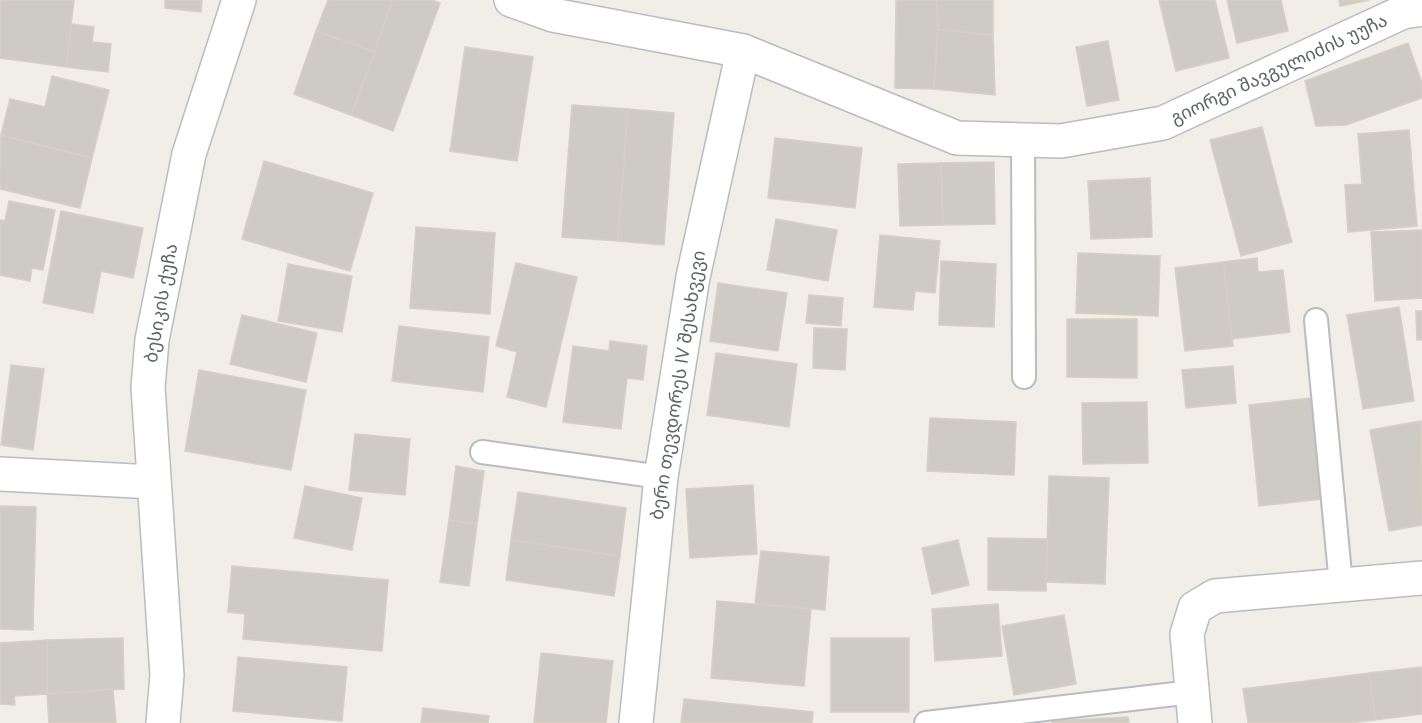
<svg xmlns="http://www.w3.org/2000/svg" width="1422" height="723" font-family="'Open Sans','Noto Sans Georgian',sans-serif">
  <rect width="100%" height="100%" fill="#f0eee6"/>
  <g fill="#cecbc5" stroke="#d6cfc4" stroke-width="1.5">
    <polygon points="0,0 74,0 66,67 0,58"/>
    <polygon points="165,0 202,0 201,12 165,8"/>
    <polygon points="328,0 393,0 375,52 316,31"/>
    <polygon points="393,0 432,0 440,3 393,131 351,115"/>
    <polygon points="896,0 937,0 938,30 934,89 895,88"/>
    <polygon points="937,0 993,0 993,35 938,30"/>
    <polygon points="1159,0 1215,0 1229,58 1176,71"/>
    <polygon points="1227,0 1281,0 1288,31 1237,43"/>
    <polygon points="1339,0 1370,0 1340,6"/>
    <polygon points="71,24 94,27 92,42 111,44 108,72 66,67"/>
    <polygon points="938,30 993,35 995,95 934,89"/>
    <polygon points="316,31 375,52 351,115 294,94"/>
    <polygon points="1108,41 1119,100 1087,106 1076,47"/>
    <polygon points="1408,43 1422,83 1422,98 1346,125 1316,126 1305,81"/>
    <polygon points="465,47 533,57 517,161 450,151"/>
    <polygon points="52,76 109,90 92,158 1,135 10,99 45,107"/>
    <polygon points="572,105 628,109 618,241 562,237"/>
    <polygon points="628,109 674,113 664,245 618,241"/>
    <polygon points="1262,127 1292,242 1241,256 1210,140"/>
    <polygon points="1409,130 1417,226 1348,232 1345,185 1362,184 1358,134"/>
    <polygon points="1,135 92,158 80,208 0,189"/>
    <polygon points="775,138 862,148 855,208 768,198"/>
    <polygon points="264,161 373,193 350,271 242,239"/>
    <polygon points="994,162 995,224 943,225 941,163"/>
    <polygon points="941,163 943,225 900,226 898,164"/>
    <polygon points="1150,178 1152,237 1091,239 1088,181"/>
    <polygon points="9,201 55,210 43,270 32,268 30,281 0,275 0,220 5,221"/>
    <polygon points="61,211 143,228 133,278 101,271 93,313 43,303"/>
    <polygon points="776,219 837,230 828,281 767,270"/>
    <polygon points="416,227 495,233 490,314 410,308"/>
    <polygon points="1422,230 1422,298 1375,301 1371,232"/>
    <polygon points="880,235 940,241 935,293 915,291 913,310 874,307"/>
    <polygon points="1078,253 1160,256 1158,316 1076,313"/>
    <polygon points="1257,258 1258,272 1283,270 1290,332 1232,339 1223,262"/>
    <polygon points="941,261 996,264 994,327 939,325"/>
    <polygon points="1223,262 1233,346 1185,351 1175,268"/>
    <polygon points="516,263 577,277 546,407 507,397 517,352 496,346"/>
    <polygon points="288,264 352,276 342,332 278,321"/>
    <polygon points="718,283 787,293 778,351 710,341"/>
    <polygon points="809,295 843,298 841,326 806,323"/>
    <polygon points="1399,307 1414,401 1363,409 1347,315"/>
    <polygon points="1416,311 1422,311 1422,340 1417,340"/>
    <polygon points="242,315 317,333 306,382 230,364"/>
    <polygon points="1067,319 1137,319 1137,378 1067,377"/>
    <polygon points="399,326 489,337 483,392 392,381"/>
    <polygon points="814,328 847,329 845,370 813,368"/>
    <polygon points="610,341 647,346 643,380 627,378 621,429 563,422 573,346 609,351"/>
    <polygon points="716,353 797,364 789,427 707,415"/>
    <polygon points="11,365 44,369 33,450 1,445"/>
    <polygon points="1233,366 1236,403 1186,408 1182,370"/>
    <polygon points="199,370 306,390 291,470 185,451"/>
    <polygon points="1311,398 1322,499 1259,506 1249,405"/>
    <polygon points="1147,402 1148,463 1083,464 1082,403"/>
    <polygon points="930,418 1016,422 1014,475 927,471"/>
    <polygon points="1421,421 1422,525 1389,531 1370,430"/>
    <polygon points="355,434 410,439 405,495 349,490"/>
    <polygon points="456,466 484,471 477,524 449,520"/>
    <polygon points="1049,476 1109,478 1105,584 1046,582"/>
    <polygon points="753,485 757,554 690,558 686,489"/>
    <polygon points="305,486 362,498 352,550 294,538"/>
    <polygon points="518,492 626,508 620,556 511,540"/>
    <polygon points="0,506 36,507 33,630 0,629"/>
    <polygon points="449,520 477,524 469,586 440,582"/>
    <polygon points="988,538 1047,539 1046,591 988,590"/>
    <polygon points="511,540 620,556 614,596 506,580"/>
    <polygon points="958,540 969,585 932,594 922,548"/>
    <polygon points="761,551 829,557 825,610 755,604"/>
    <polygon points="232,566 388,580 382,651 243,639 245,614 228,612"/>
    <polygon points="717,601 811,609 804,686 711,678"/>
    <polygon points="998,604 1002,656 935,661 932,609"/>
    <polygon points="1064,615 1076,684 1014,695 1002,626"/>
    <polygon points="123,638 124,689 47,694 47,640"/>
    <rect x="831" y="638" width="78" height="74"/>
    <polygon points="47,640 47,694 14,696 15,705 0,704 0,643"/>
    <polygon points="541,653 613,661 606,723 534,723"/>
    <polygon points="238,657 347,667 342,721 233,711"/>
    <polygon points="1422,667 1422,714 1375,720 1369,673"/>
    <polygon points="1369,673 1375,720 1349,723 1248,723 1243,689"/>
    <polygon points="113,689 116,723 49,723 47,694"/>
    <polygon points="684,699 813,712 812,723 681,723"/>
    <polygon points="423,708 489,716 488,723 421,723"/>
    <polygon points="1128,717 1129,723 1052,723 1052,721"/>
  </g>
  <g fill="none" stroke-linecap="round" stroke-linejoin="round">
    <g stroke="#b9bcc0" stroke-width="26">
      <g id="service">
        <polyline points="1023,140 1024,377"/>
        <polyline points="1316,320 1341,585"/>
        <polyline points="482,452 661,477"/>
        <polyline points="926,723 1192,692"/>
      </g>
    </g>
    <g stroke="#b9bcc0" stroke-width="36">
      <g id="minor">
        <polyline points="511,0 553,15 743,51 957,138 1061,141 1163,123 1403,12 1422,9"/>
        <polyline points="0,474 154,482"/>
        <polyline points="163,723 167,675 148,387 152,340 189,154 239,0"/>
        <polyline points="636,723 661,477 693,277 743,51"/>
        <polyline points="1195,723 1187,634 1195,608 1215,596 1422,578"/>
      </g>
    </g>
    <use href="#service" stroke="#fff" stroke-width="22"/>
    <use href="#minor" stroke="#fff" stroke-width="33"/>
  </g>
  <g text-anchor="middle" stroke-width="6" stroke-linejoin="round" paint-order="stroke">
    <g font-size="18" fill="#5e6367" stroke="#fff">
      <text transform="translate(1279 69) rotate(-25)" y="6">გიორგი შავგულიძის უუჩა</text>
      <text transform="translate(161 303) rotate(-80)" y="6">ბესიკის ქუჩა</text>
      <text transform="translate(678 385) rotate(-81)" y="6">ბერი თევდორეს IV შესახვევი</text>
    </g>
  </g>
</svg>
